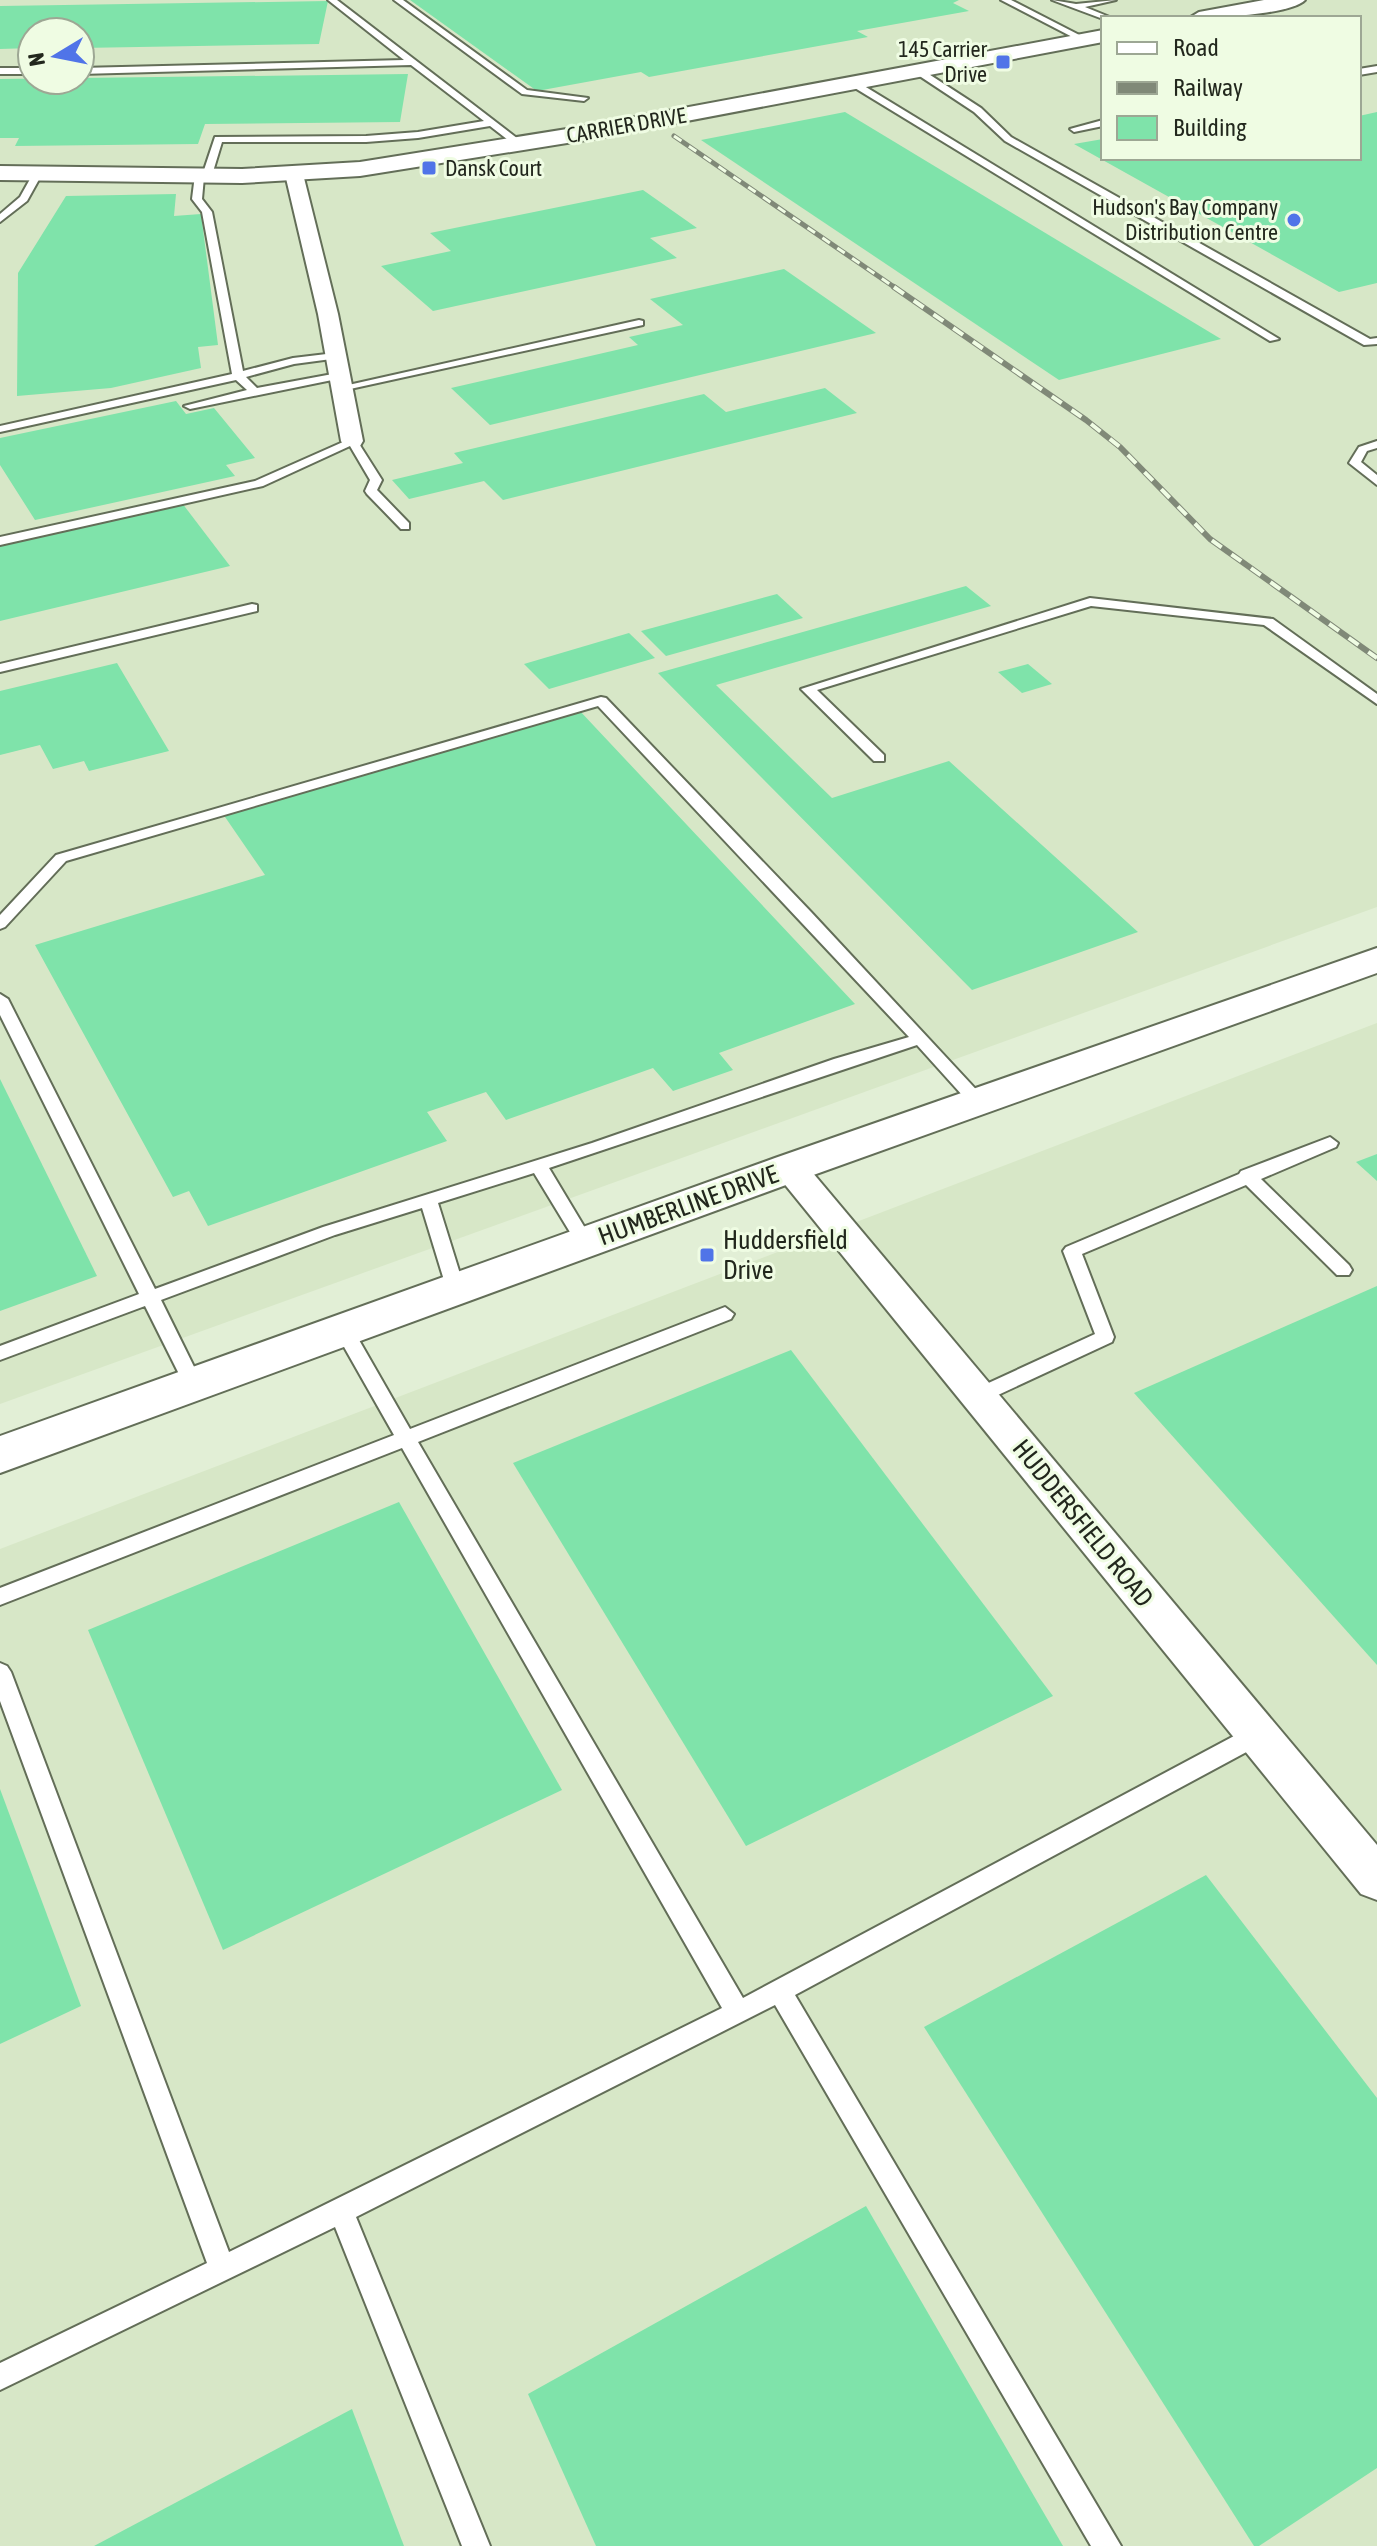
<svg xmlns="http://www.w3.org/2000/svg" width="1377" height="2546" font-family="'Asap Condensed',sans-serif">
  <rect width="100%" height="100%" fill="#e2efd6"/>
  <g fill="#d7e7c7" fill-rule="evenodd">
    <path d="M 0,0 L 1377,0 L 1377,907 L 0,1404 ZM 1103,18 L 1359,18 L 1359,158 L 1103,158 ZM 32,32 L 80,32 L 80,80 L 32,80 Z"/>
    <polygon points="1377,1023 1377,2546 0,2546 0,1549"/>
  </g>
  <g fill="#7fe3aa">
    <polygon points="410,0 959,0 953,3 969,11 857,31 868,37 649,77 641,72 537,91"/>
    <polygon points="328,1 319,44 80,48 80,32 32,32 32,48 0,49 0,6"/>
    <polygon points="408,74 400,122 205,124 198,144 15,146 19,138 0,138 0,79"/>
    <polygon points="845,112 1221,339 1059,380 701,140"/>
    <polygon points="1377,112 1377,283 1339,292 1074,144 1103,139 1103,158 1359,158 1359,116"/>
    <polygon points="643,190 697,228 650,238 677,258 433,311 381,266 451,251 430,233"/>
    <polygon points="176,194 174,216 201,214 218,345 198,347 201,368 111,388 17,396 18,273 66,196"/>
    <polygon points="784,269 876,333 490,425 451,388 638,345 629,337 683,325 650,299"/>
    <polygon points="825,388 857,413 503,500 484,481 409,499 392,480 463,463 454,453 704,394 726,412"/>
    <polygon points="176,401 186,414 214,408 255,458 226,465 235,476 35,520 0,465 0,438"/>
    <polygon points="182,503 230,566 0,621 0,545"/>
    <polygon points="966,586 991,606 716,685 832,798 949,761 1138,932 972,990 658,673"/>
    <polygon points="777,594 803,618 666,656 641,631"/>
    <polygon points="629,633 655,658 549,689 524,664"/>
    <polygon points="117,663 169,751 89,771 84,761 53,769 40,745 0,755 0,691"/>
    <polygon points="1028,664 1052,684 1022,693 998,672"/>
    <polygon points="579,710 855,1004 719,1053 733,1070 673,1091 653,1068 506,1120 486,1092 427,1112 447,1141 208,1226 189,1191 173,1197 35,945 265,875 223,814"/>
    <polygon points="0,1079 97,1276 0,1311"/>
    <polygon points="1377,1154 1377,1181 1356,1162"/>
    <polygon points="1377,1286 1377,1665 1134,1393"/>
    <polygon points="791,1350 1053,1696 746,1846 513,1463"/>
    <polygon points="399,1502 562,1790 223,1950 88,1630"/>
    <polygon points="0,1789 81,2006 0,2044"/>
    <polygon points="1206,1875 1377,2098 1377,2468 1259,2546 1254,2546 924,2027"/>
    <polygon points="866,2206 1063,2546 596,2546 528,2394"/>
    <polygon points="352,2409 404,2546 94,2546"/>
  </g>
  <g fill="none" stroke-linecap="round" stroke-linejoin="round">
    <g stroke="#636e58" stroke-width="4">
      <g id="service">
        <polygon points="328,0 337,0 522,142 522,146 516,146 490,126 418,138 366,142 222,142 212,175 204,177 202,199 212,212 243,371 293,358 335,353 340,356 339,358 294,364 246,377 257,388 338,373 342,374 342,378 190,409 184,406 247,390 236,380 0,432 0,426 232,374 202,212 192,199 195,175 203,173 215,137 366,136 418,132 484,121 411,65 80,74 80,68 404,60"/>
        <polygon points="394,0 403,0 527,90 588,98 584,101 522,94"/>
        <polygon points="1001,0 1011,0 1089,40 1082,42"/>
        <polygon points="1052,0 1076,4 1116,0 1085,7 1112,18 1103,19"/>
        <polygon points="1377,66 1377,72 1359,75 1359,69"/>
        <rect x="0" y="68" width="32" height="6"/>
        <polygon points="915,69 921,69 981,108 1011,137 1370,339 1377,338 1377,344 1364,345 1005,141 974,112 915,73"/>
        <polygon points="850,81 856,81 1279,339 1270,341 850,85"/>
        <polygon points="1103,120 1103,126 1074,132 1070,129"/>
        <polygon points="34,172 42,174 27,201 0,222 0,214 20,197"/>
        <polygon points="639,320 643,321 643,325 341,391 335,388"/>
        <polygon points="352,438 356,439 382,480 377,490 409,523 409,529 401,529 367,494 365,491 370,480 350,446 263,486 0,545 0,537 255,481"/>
        <polygon points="1377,441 1377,448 1367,451 1361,462 1377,475 1377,485 1349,463 1359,447"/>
        <polygon points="1090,598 1273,619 1377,694 1377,704 1264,625 1091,606 817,690 884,755 884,761 874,761 801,689"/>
        <polygon points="252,604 257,605 257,611 0,672 0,664"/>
        <polygon points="601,697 606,698 811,912 984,1098 986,1102 984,1106 972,1106 917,1045 549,1168 594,1243 591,1247 579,1247 534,1173 438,1203 465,1290 456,1297 447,1290 422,1208 335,1235 161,1300 203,1385 201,1390 187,1390 145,1306 0,1360 0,1346 139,1294 0,1015 0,994 8,999 155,1289 323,1227 592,1143 834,1059 909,1037 598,706 66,861 5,927 0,929 0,915 56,855"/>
        <polygon points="1330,1137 1338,1143 1336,1147 1261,1179 1349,1265 1352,1270 1349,1275 1337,1275 1246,1185 1082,1254 1114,1337 1112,1342 985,1401 971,1401 969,1396 971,1391 1095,1334 1063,1251 1066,1247 1239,1174 1241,1171"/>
        <polygon points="725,1307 734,1314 731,1319 418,1442 743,1998 1249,1728 1257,1726 1265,1728 1268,1735 1265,1742 795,1995 1121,2546 1091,2546 775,2005 356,2217 490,2546 462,2546 335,2227 0,2390 0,2363 207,2263 0,1701 0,1663 7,1666 11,1672 229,2252 722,2008 402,1448 0,1605 0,1588 394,1435 335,1331 337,1326 351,1326 410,1429"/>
      </g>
    </g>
    <g stroke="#636e58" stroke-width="4">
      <g id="minor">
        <polygon points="294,168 303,174 338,314 363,441 360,446 344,446 341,441 318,314 285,174"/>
        <polygon points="790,1156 802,1160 1377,1845 1377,1900 1361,1894 778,1176 773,1168 778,1160"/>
      </g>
    </g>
    <g stroke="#636e58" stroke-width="4">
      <g id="tertiary">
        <path d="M 1264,0 L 1305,0 C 1290,15 1213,18 1189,18 L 1199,12 Z"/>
        <polygon points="1103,30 1103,42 592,139 360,176 242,183 0,180 0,166 242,169 360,162 592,125"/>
        <polygon points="1377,948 1377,973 805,1178 0,1473 0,1436 775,1158"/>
      </g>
    </g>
    <use href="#service" fill="#fff" fill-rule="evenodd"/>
    <use href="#minor" fill="#fff" fill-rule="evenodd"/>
    <use href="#tertiary" fill="#fff" fill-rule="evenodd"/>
    <g stroke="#808978" stroke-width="5">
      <polyline id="rail-far1" points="674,136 897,289"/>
    </g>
    <g stroke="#808978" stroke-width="6">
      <polyline id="rail" points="894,287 1086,420 1120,447 1210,539 1377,658"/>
    </g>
    <use href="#rail-far1" stroke="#effce3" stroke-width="3" stroke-dasharray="9" stroke-linecap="butt"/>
    <use href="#rail" stroke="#effce3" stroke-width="4" stroke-dasharray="12" stroke-linecap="butt"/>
  </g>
  <g fill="#5074e8" stroke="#effce3" stroke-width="3">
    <rect x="995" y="54" width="16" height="16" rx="4"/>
    <rect x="421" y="160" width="16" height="16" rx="4"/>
    <circle cx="1294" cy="220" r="8"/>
    <rect x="699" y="1247" width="16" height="16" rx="4"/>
  </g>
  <g text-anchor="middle" stroke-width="6" stroke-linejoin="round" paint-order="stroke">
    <g font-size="22" fill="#22271d" stroke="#effce3" text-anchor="end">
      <text x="987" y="57">145 Carrier<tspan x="987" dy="25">Drive</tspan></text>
      <text x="445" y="176" text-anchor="start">Dansk Court</text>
      <text x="1278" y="215">Hudson's Bay Company<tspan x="1278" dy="25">Distribution Centre</tspan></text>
    </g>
    <g font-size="22" fill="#22271d" stroke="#effce3">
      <text transform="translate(626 125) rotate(-10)" y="8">CARRIER DRIVE</text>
    </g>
    <g font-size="26" fill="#22271d" stroke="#effce3">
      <text transform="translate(688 1205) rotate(-20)" y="9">HUMBERLINE DRIVE</text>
      <text transform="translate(1083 1523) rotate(51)" y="9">HUDDERSFIELD ROAD</text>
    </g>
    <g font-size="26" fill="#22271d" stroke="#effce3" text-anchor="start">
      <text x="723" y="1249">Huddersfield<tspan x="723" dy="30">Drive</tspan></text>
    </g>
  </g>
  <rect x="1101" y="16" width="260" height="144" fill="#effce3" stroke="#9da794" stroke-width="2"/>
  <rect x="1117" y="42" width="40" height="12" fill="#ffffff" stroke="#9da794" stroke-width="2"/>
  <text x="1173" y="56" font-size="24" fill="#22271d">Road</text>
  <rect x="1117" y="82" width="40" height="12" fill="#808978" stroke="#9da794" stroke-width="2"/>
  <text x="1173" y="96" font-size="24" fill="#22271d">Railway</text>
  <rect x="1117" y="116" width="40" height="24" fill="#7fe3aa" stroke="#9da794" stroke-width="2"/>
  <text x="1173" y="136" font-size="24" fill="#22271d">Building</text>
  <g transform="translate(56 56) rotate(260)"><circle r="38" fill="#effce3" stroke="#9da794" stroke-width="2"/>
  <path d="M0-6L14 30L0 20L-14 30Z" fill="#5074e8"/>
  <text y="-12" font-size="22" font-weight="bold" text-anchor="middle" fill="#22271d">N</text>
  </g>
</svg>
